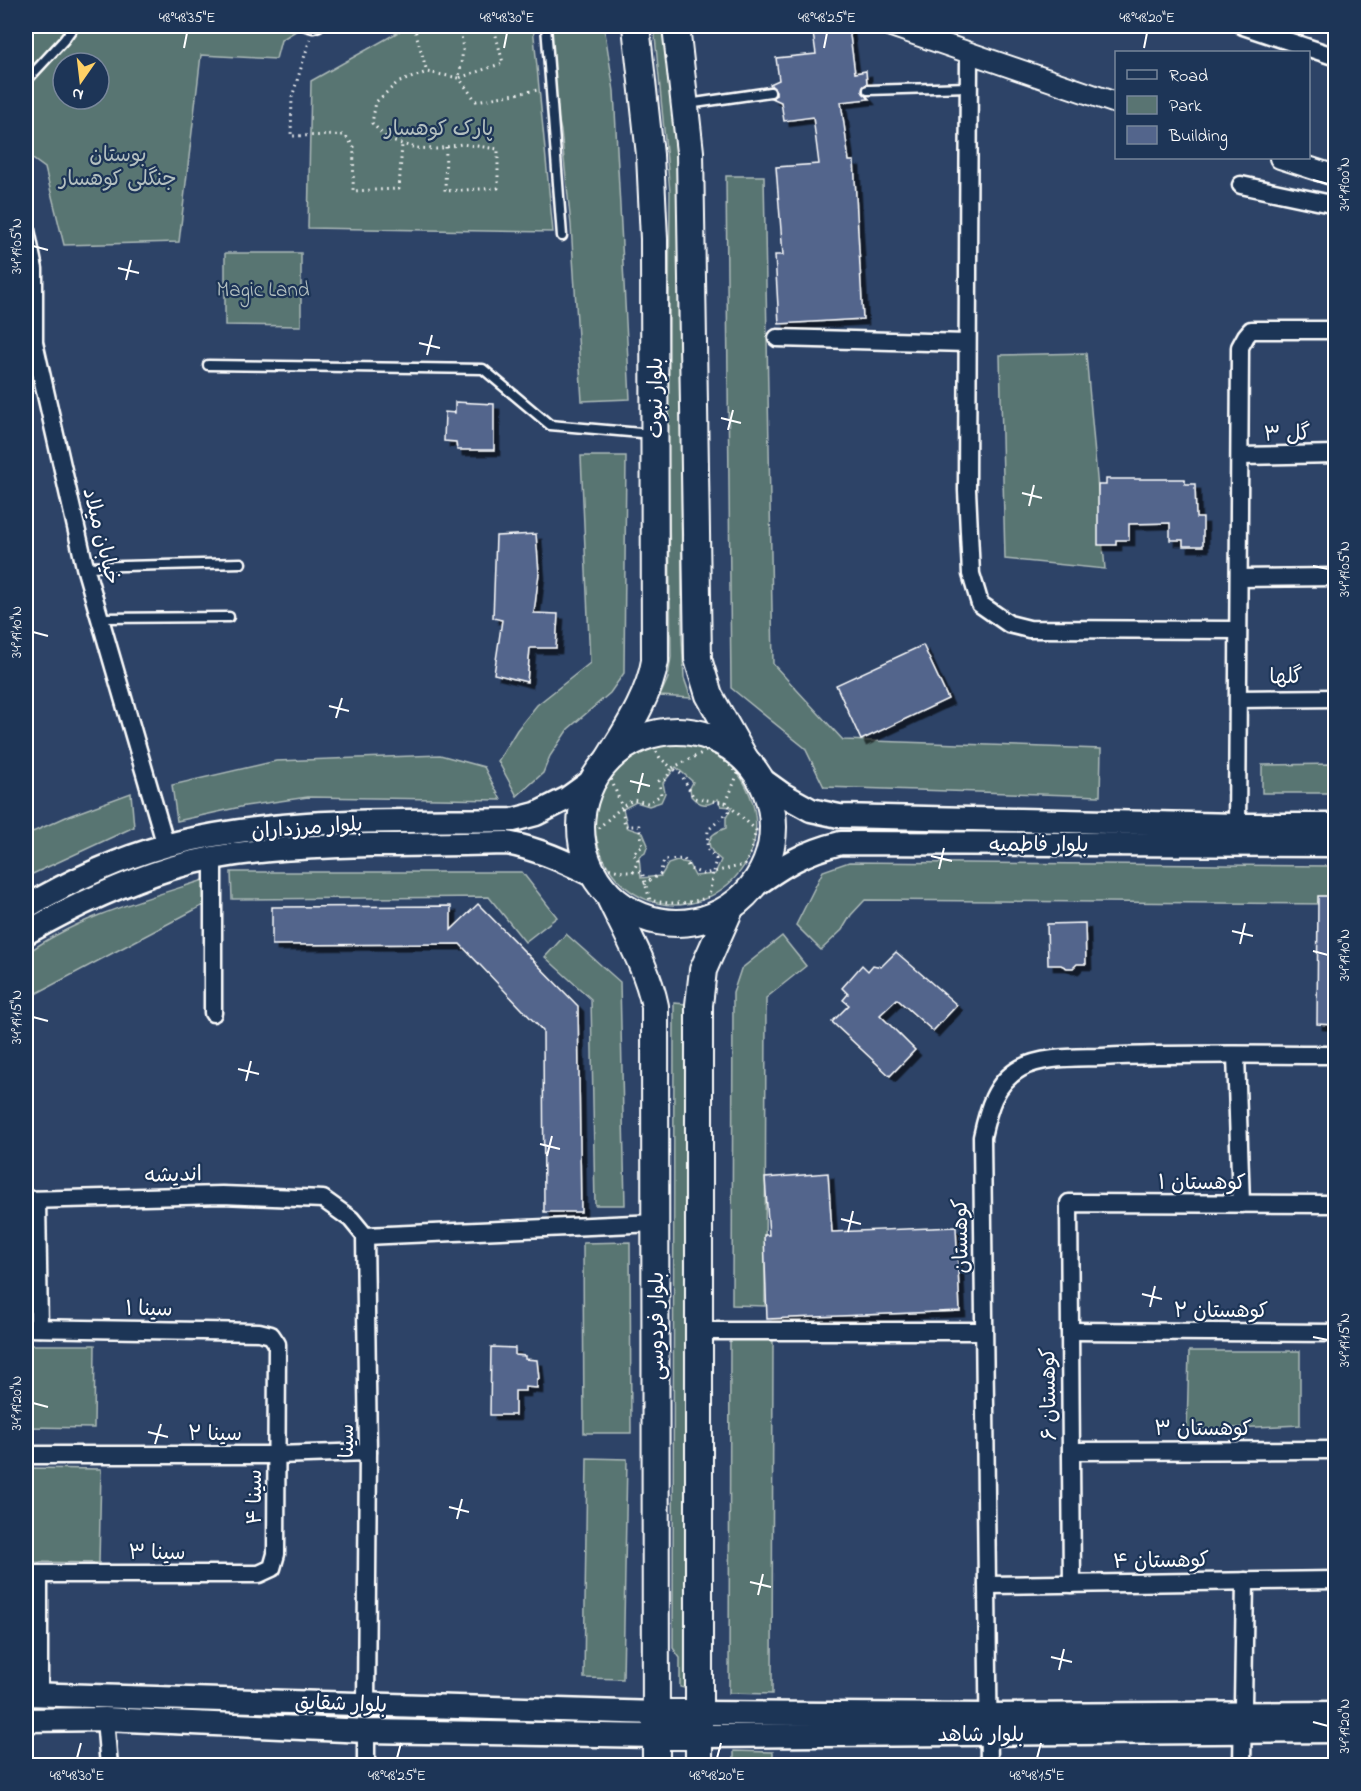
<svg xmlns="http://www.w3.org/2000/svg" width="1361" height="1791" font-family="'Indie Flower','Playpen Sans Arabic',sans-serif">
  <defs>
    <filter id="shadow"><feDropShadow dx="5.5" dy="5.5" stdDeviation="0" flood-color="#0009"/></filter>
  </defs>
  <rect width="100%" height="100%" fill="#2d4367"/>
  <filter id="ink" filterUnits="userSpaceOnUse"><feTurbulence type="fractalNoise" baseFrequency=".0167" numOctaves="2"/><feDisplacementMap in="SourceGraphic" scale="12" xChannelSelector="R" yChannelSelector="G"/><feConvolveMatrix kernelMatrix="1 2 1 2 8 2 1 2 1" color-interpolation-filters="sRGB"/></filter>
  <g filter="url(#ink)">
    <g fill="#597472" stroke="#acbab8" stroke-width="1.5" fill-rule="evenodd">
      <path d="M 26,26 L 304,26 L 281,40 L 276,59 L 201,55 L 179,242 L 64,245 L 45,168 L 26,154 ZM 63,63 L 99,63 L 99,99 L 63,99 Z"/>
      <polygon points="409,26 533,26 553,232 308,228 311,81"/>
      <polygon points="550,26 604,26 614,91 630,399 582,401 571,225 561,131 552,87"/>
      <polygon points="654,26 664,26 673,87 680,196 682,638 684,678 691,698 660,696 668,678 671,657 668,438 670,192"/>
      <polygon points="726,176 764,176 773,664 843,740 1101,749 1100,796 824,787 805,748 731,688"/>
      <polygon points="225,253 301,253 301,326 225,325"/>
      <polygon points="1086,353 1105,569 1005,559 1000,355"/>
      <polygon points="581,456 626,456 624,673 610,693 568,729 550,756 543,773 517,796 498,761 517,730 537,705 590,663"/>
      <path d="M 681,743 C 689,745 699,747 707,750 C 748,766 767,819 749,857 C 739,878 720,894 699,901 C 622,926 561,829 616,770 C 626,759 639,750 654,746 C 662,744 672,744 681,743 ZM 676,767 L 693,782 L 690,788 L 691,796 C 700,806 708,807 718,799 L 721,806 L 732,807 L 726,818 L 726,828 C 705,835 704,847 721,860 L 715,874 L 695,876 L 688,863 L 677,861 L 668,864 L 661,876 L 641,878 L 639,857 L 645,853 L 648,845 L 643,833 L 628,828 L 623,809 L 636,802 L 649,806 L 661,802 L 665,793 L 663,783 Z"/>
      <polygon points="440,755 484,767 501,800 308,797 245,806 177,821 172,785 276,761"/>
      <polygon points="1335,764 1335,793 1262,793 1262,765"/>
      <polygon points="131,793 134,827 26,877 26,835 66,817"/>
      <polygon points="849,862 1335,866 1335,904 865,900 851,915 842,930 821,950 796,925 823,871"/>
      <polygon points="231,872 522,872 557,917 525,942 489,897 232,899"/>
      <path d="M 210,878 L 213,900 L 26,999 L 26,954 C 78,916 149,898 210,878 Z"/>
      <polygon points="566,934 620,982 625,1205 595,1205 591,999 545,957"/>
      <polygon points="782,936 806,966 766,998 765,1306 732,1305 733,993 741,969"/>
      <polygon points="674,1003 687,1004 688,1689 680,1687 680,1658 673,1648"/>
      <polygon points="630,1242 631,1433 584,1433 583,1243"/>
      <polygon points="730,1338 773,1338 772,1694 729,1693"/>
      <polygon points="26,1345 95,1345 94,1428 26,1427"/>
      <polygon points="1189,1351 1300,1351 1300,1425 1187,1430"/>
      <polygon points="587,1458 627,1459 623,1679 584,1678"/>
      <polygon points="26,1468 101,1469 99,1563 26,1562"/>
      <polygon points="734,1751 773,1752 773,1765 734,1765"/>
    </g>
    <g fill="#53658c" stroke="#fff" stroke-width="1.5" filter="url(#shadow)">
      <polygon points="849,28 855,73 866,71 867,84 863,87 862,91 869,99 841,102 849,161 854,161 863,319 779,324 775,255 783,255 776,167 819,164 813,117 784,121 781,102 772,98 776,95 776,91 770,84 779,80 776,58 816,54 813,33"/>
      <polygon points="455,402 494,404 494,450 457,450 456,442 444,441 445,412 455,413"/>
      <polygon points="1106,479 1185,479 1185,484 1195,484 1196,518 1203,518 1203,546 1183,546 1183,540 1170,540 1170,523 1129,524 1129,540 1116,540 1116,545 1098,545 1098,485 1106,485"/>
      <polygon points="536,534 539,573 534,613 558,614 556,648 530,648 527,682 494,674 502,620 493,618 496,536"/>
      <polygon points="923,645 948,699 861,740 836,685"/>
      <polygon points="1318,896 1335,896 1335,1025 1317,1024"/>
      <polygon points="478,904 578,1006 581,1212 544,1212 543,1031 460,944 272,945 272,907 451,906 451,930"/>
      <polygon points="1085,923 1086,964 1077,964 1073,968 1067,968 1061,965 1048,965 1047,924"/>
      <polygon points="896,952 957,1005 933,1031 897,999 880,1015 915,1050 890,1076 832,1022 849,1005 843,1000 848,994 842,988 862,965 868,971 873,965 881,967"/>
      <polygon points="828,1173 832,1232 956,1227 960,1311 767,1319 764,1235 769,1235 765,1178"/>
      <polygon points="491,1347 515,1348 515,1355 525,1356 525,1359 537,1360 539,1379 537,1379 537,1388 525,1387 525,1391 515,1391 515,1415 490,1415"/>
    </g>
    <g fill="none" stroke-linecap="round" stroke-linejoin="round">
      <g stroke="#fff" stroke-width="13">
        <g id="service">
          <polyline points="306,26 313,28 319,26"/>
          <polyline points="546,26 562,236"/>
          <polyline points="26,81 64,40 74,26"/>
          <polyline points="868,90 968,87"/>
          <polyline points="688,104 770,92"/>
          <polyline points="208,365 483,369 550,425 652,434"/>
          <polyline points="85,567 241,563"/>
          <polyline points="100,618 229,617"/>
        </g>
      </g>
      <g stroke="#fff" stroke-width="21">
        <g id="minor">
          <polyline points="1243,26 1336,57"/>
          <polyline points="969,53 967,490 971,574 980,604 1009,624 1029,629 1238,630"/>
          <polyline points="1241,185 1336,205"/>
          <polyline points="26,230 34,269 34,342 85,567 166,846"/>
          <polyline points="777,338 967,343"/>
          <polyline points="1240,456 1336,454"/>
          <polyline points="1239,578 1336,577"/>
          <polyline points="1238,699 1336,698"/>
          <polyline points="1237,836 1240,347 1246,336 1251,330 1336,330"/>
          <polyline points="213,859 213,1013"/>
          <polyline points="1236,1055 1241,1204"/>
          <polyline points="26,1200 222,1195 323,1199 351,1219 365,1236 368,1452 366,1704"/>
          <polyline points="37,1200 39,1328"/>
          <polyline points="365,1236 656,1223"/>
          <polyline points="26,1328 259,1332 271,1335 277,1344 276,1554 272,1568 259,1574 26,1574"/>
          <polyline points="699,1331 984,1331"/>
          <polyline points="1070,1331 1336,1333"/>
          <polyline points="1071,1451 1336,1450"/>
          <polyline points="26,1455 277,1455 368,1452"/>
          <polyline points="39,1574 39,1693"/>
          <polyline points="1072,1584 1069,1203 1336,1204"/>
          <polyline points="987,1585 1336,1580"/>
          <polyline points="105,1719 109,1766"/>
          <polyline points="366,1731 366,1766"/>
          <path d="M 989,1766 L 982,1137 C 988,1110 994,1083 1021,1068 C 1043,1056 1077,1058 1102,1057 C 1180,1053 1258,1055 1336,1055"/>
          <polyline points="1242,1766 1245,1581"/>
        </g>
      </g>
      <g stroke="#fff" stroke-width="24">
        <g id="tertiary">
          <polyline points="891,26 1116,103"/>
          <polyline points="1280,158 1336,176"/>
        </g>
      </g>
      <g stroke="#fff" stroke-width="27">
        <g id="secondary">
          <polyline points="761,779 782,794 811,810 839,816 1237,825 1336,825"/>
          <path d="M 753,887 C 784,865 804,852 841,843 L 1336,845"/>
          <path d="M 26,907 C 70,881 118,859 168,845 C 280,816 399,822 513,820 L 536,814 L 568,798 L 593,780"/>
          <path d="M 26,933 C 72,907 120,884 171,868 C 235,849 303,847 370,845 C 415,845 461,844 507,843 C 538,849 565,861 594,876"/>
          <polyline points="26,1694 656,1713"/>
          <polyline points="700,1713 988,1715 1336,1713"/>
          <polyline points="26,1720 105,1719 366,1731 656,1736"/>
          <polyline points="699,1736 1336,1731"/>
        </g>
      </g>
      <g stroke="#fff" stroke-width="30">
        <g id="primary">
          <polyline points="676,26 690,152 698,659 709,695 745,759"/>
          <circle cx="677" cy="827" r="96"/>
          <path d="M 608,760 C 627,729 649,697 655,661 L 654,239 L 650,155 L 636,26"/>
          <path d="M 609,896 C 626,932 647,967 655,1006 L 656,1766"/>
          <polyline points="656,1713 700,1713"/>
          <polyline points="656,1736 699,1736"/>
          <polyline points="699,1766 699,1005 703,970 730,909"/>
        </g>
      </g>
      <g stroke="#fff" stroke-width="3" stroke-dasharray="1.5 4.5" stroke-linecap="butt">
        <polyline points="414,26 427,72"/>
        <polygon points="460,27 494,28 503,63 459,78 463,50"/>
        <polyline points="310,39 292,97 291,136 345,135 354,147 353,191 399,189 402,144"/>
        <polyline points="446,147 445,191 498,188 498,149 462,144 436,149 416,148 388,140 372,123 376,102 397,83 427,72 459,78 476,101 538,90"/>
        <path d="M 653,746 L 660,758 L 672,768 L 708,750 L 724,760 L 738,773 L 726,803 L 756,830 L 751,852 L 745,865 L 713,872 L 709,897 C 688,904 671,905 650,900 L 642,872 L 623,872 L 607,868 L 599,851 L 594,832 L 622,807 L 610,776 C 623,762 635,753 653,746 Z"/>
        <polyline points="633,872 638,861 633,853 643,846 639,826 625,826 622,807 633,800 648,803 661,795 659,781 666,779 672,768 681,774 694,798 726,803"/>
        <polyline points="644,884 660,874 664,860 684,859 690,869 703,874 713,872 716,859 707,849 708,830 732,809"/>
      </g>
      <use href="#service" stroke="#1d3557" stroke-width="8"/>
      <use href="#minor" stroke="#1d3557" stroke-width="16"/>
      <use href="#tertiary" stroke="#1d3557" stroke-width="20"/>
      <use href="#secondary" stroke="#1d3557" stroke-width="22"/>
      <use href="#primary" stroke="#1d3557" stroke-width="26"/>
    </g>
  </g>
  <path fill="none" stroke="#fff" stroke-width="2" d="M 184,48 L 187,33M 504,48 L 507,33M 824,48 L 827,33M 1144,48 L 1147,33M 1313,180 L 1328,184M 33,246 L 48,250M 118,268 L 139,273M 126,280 L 131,260M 419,343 L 440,348M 427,355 L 432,335M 721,418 L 741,423M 728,430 L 733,410M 1022,493 L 1042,498M 1029,506 L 1034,485M 1313,566 L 1328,569M 33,632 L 48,636M 329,706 L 349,711M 336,718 L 342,698M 630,781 L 650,786M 638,793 L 643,773M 931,856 L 952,861M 939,869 L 944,848M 1232,931 L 1253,936M 1240,944 L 1245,923M 1313,951 L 1328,955M 33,1017 L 48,1021M 238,1069 L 259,1074M 246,1081 L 251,1061M 540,1144 L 560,1149M 547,1156 L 552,1136M 841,1219 L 861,1224M 848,1232 L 853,1211M 1142,1294 L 1162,1299M 1150,1307 L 1155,1286M 1313,1337 L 1328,1340M 33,1403 L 48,1407M 148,1432 L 168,1437M 155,1444 L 161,1424M 449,1507 L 469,1512M 457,1519 L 462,1499M 750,1582 L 771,1587M 758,1595 L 763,1574M 1051,1657 L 1072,1662M 1059,1670 L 1064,1649M 1313,1722 L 1328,1726M 77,1758 L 81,1743M 397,1758 L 401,1743M 717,1758 L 721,1743M 1037,1758 L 1041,1743"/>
  <g text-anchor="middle" stroke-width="4.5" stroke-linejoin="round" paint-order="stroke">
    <g font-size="21" fill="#b4c0c0" stroke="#1d3557">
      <text x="439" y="135">پارک کوهسار</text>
      <text x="118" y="161">بوستان<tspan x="118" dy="24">جنگلی کوهسار</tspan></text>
      <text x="263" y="296">Magic Land</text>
    </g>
    <g font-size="21" fill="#fff" stroke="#1d3557">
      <text transform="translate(655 398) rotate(-90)" y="7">بلوار نبوت</text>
      <text transform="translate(1287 433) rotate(-1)" y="7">گل ۳</text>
      <text transform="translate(102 536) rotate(76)" y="7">خیابان میلاد</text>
      <text transform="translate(1286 676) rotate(-1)" y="7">گلها</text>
      <text transform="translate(307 827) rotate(-4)" y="7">بلوار مرزداران</text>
      <text x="1039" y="851">بلوار فاطمیه</text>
      <text transform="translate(173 1174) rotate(-2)" y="7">اندیشه</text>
      <text x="1202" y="1189">کوهستان ۱</text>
      <text transform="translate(960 1236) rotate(-91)" y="7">کوهستان</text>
      <text transform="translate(149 1308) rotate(1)" y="7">سینا ۱</text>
      <text x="1221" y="1317">کوهستان ۲</text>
      <text transform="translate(656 1326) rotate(-90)" y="7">بلوار فردوسی</text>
      <text transform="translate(1048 1394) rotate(-91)" y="7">کوهستان ۶</text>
      <text x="1203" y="1435">کوهستان ۳</text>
      <text x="215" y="1440">سینا ۲</text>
      <text transform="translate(346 1441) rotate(-90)" y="7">سینا</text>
      <text transform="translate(254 1497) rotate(-90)" y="7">سینا ۴</text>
      <text x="157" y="1559">سینا ۳</text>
      <text transform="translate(1161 1560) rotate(-1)" y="7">کوهستان ۴</text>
      <text transform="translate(341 1703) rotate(2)" y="7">بلوار شقایق</text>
      <text x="981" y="1741">بلوار شاهد</text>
    </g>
  </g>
  <rect width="1361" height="1791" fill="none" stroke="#1d3557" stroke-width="66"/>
  <rect x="1115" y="51" width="195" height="108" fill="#1d3557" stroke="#77869a" stroke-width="1.5"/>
  <rect x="1127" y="70" width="30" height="9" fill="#1d3557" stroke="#77869a" stroke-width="1.5"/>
  <text x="1169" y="81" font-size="18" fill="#ffffff">Road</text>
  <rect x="1127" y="96" width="30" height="18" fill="#597472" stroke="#77869a" stroke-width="1.5"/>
  <text x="1169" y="111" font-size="18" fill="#ffffff">Park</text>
  <rect x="1127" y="126" width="30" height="18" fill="#53658c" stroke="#77869a" stroke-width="1.5"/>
  <text x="1169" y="141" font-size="18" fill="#ffffff">Building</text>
  <g transform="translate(81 81) rotate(194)"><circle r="28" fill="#1d3557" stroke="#77869a" stroke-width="1.5"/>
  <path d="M0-4.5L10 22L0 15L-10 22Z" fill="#ffd166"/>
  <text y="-9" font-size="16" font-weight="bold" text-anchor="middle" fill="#ffffff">N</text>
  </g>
  <rect x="33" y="33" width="1295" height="1725" fill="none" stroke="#fff" stroke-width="2"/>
  <g font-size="15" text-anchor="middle" fill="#fff">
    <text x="187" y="22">48°48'35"E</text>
    <text x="507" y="22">48°48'30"E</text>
    <text x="827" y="22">48°48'25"E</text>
    <text x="1147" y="22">48°48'20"E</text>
    <text transform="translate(1344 184) rotate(-90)" y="5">34°19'00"N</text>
    <text transform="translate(16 246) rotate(-90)" y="5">34°19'05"N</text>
    <text transform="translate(1344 569) rotate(-90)" y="5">34°19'05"N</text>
    <text transform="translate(16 632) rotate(-90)" y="5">34°19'10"N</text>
    <text transform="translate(1344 955) rotate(-90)" y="5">34°19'10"N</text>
    <text transform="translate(16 1017) rotate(-90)" y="5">34°19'15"N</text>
    <text transform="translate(1344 1340) rotate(-90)" y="5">34°19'15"N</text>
    <text transform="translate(16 1403) rotate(-90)" y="5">34°19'20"N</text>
    <text transform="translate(1344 1726) rotate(-90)" y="5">34°19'20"N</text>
    <text x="77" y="1780">48°48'30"E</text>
    <text x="397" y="1780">48°48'25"E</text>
    <text x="717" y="1780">48°48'20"E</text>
    <text x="1037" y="1780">48°48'15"E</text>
  </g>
</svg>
